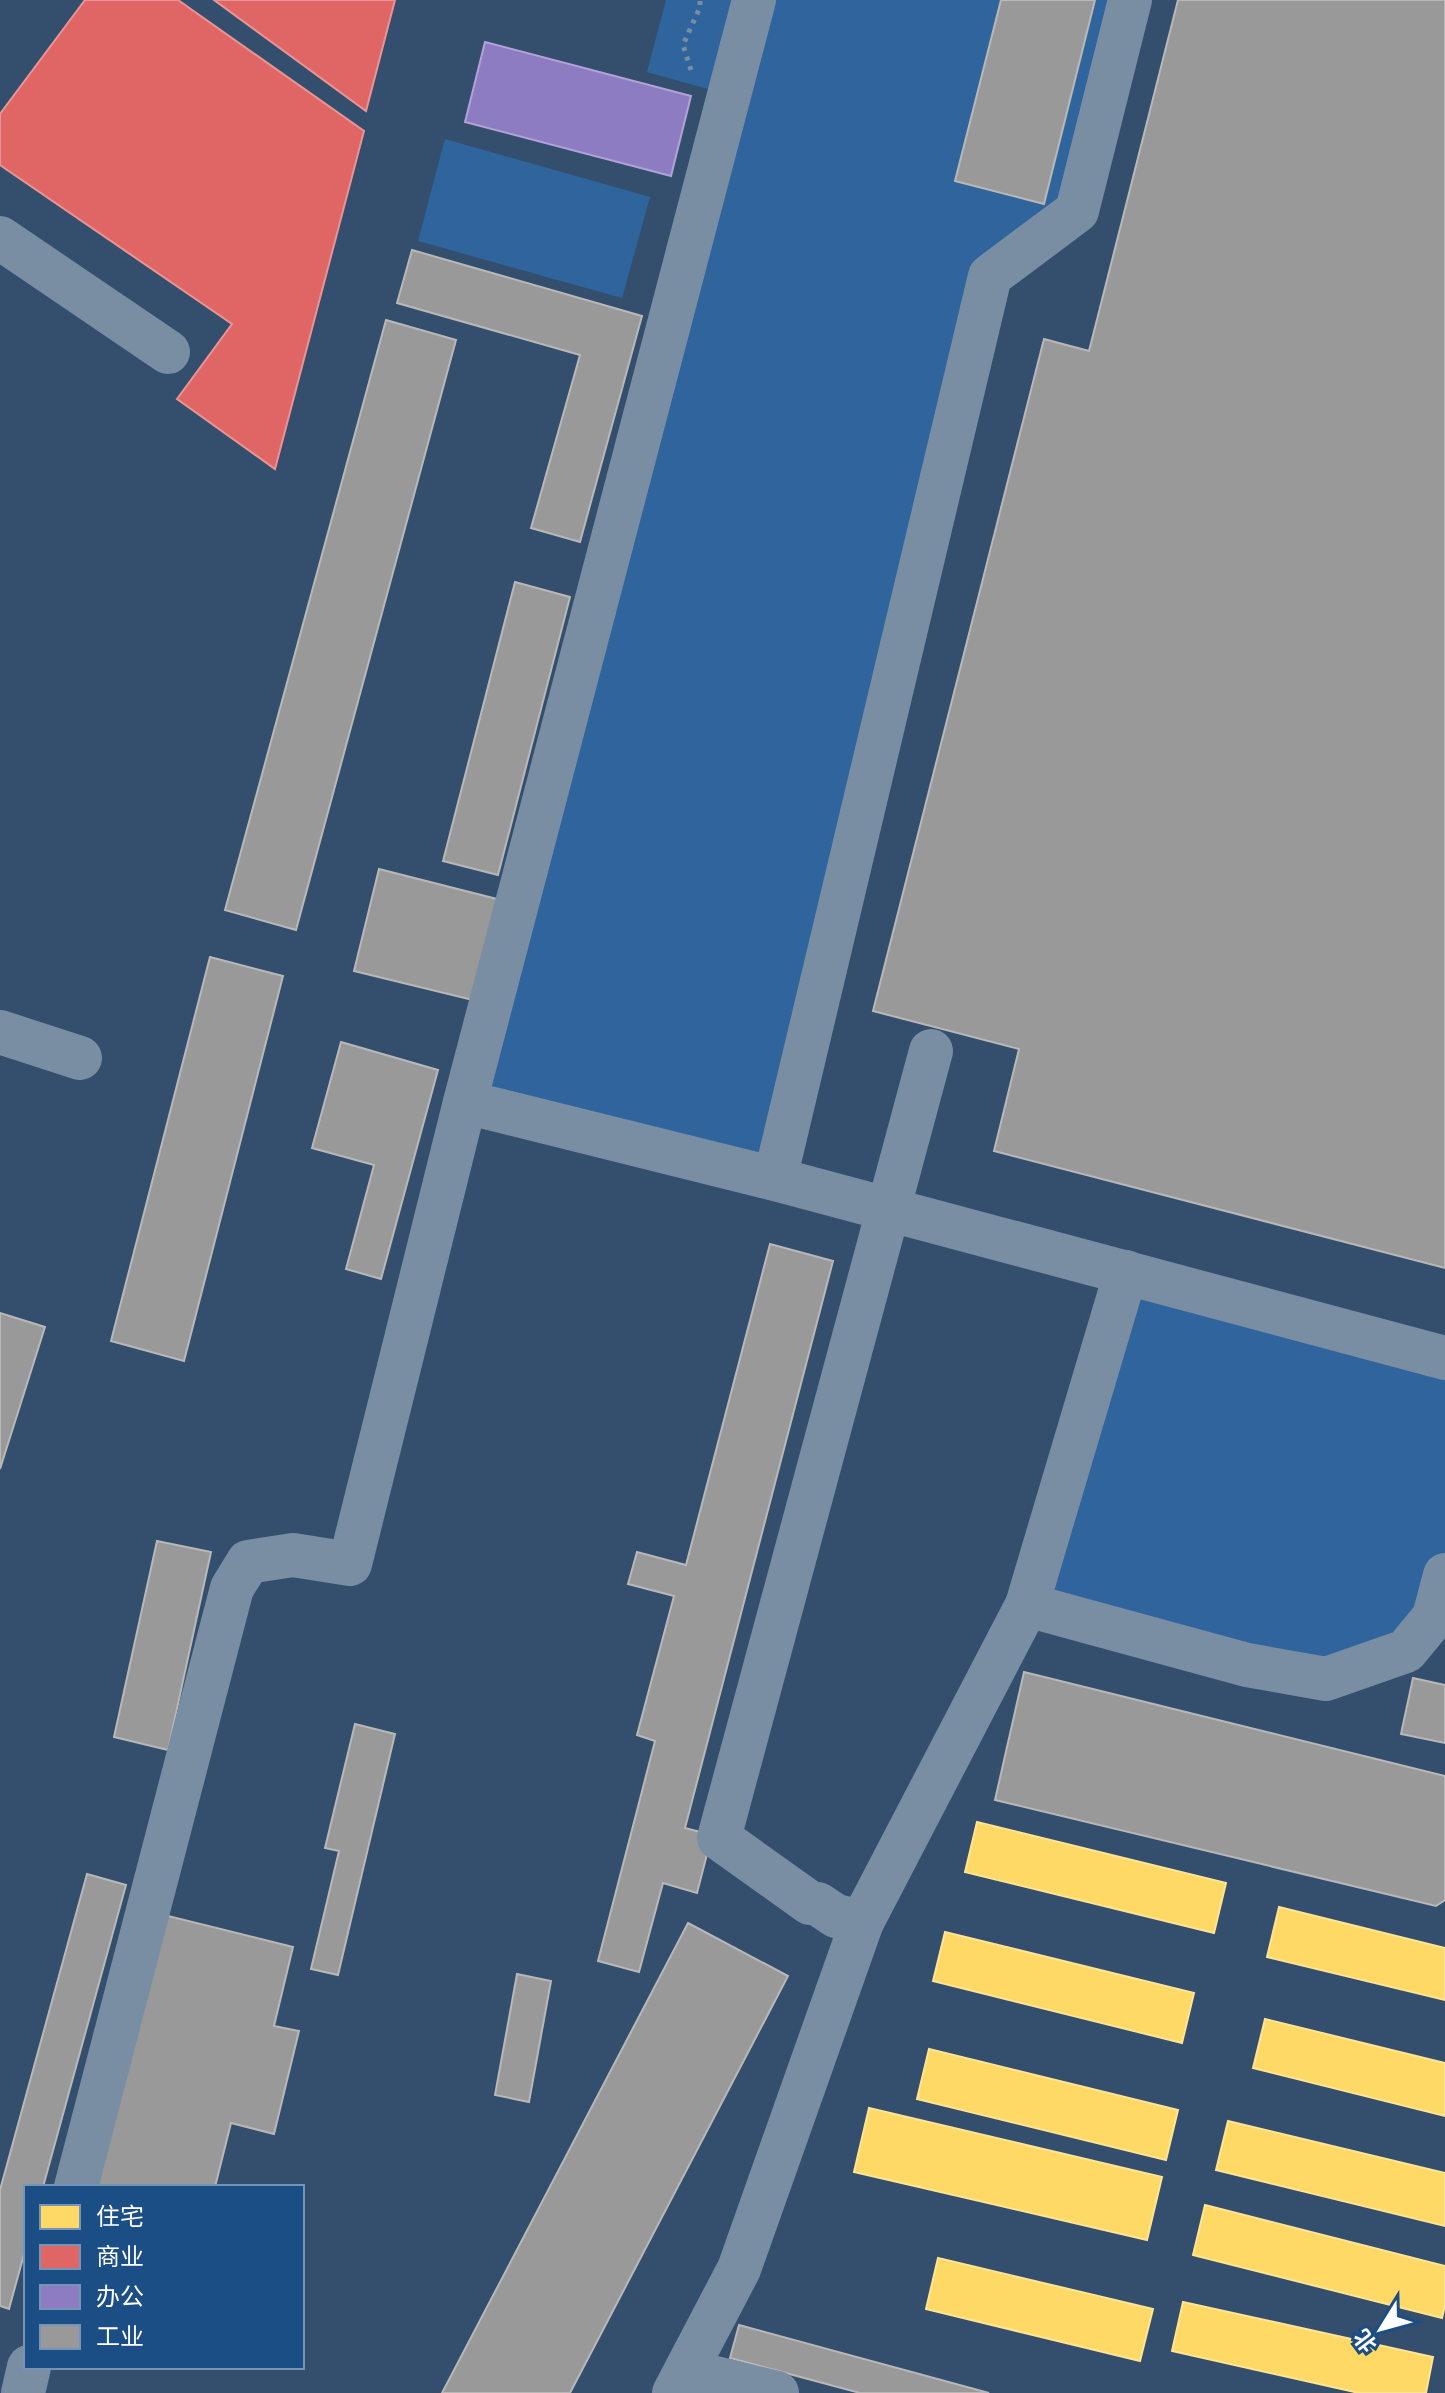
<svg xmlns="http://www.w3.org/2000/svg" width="1445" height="2393" font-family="'Open Sans','Noto Sans SC',sans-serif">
  <rect width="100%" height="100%" fill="#334f6d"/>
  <g fill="#2f659c">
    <polygon points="666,0 1130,0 1077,211 990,277 775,1179 465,1102 729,95 647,72"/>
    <polygon points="445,139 650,197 622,298 418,241"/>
    <polygon points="1126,1272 1445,1358 1445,1575 1436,1610 1326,1679 1027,1605"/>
  </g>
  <g fill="#ffd966" stroke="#ffe494" stroke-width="2">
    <polygon points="977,1822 1226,1883 1214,1933 965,1872"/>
    <polygon points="1279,1907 1445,1948 1445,2000 1267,1957"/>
    <polygon points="945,1932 1194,1993 1182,2043 933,1981"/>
    <polygon points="1265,2019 1445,2063 1445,2116 1253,2068"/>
    <polygon points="929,2049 1178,2110 1166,2160 917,2099"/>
    <polygon points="869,2108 1162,2177 1147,2240 854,2172"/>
    <polygon points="1228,2121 1445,2173 1445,2226 1216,2170"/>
    <polygon points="1205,2205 1445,2266 1445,2305 1442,2318 1193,2255"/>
    <polygon points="938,2258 1153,2309 1140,2361 926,2309"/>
    <polygon points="1183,2302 1433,2357 1426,2393 1359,2393 1172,2351"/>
  </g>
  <g fill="#e06666" stroke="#e99494" stroke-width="2">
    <polygon points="85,0 178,0 364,131 275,469 177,399 232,324 0,165 0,114"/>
    <polygon points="214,0 395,0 366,111"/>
  </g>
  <polygon fill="#8e7cc3" stroke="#b0a3d5" stroke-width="2" points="485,42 691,96 671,176 465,122"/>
  <g fill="#999" stroke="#b8b8b8" stroke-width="2">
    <polygon points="1001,0 1095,0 1044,204 955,181"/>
    <polygon points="1178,0 1445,0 1445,1268 994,1151 1019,1049 873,1011 1044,339 1089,351"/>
    <polygon points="412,250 642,316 580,542 531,528 580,355 397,303"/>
    <polygon points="386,320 456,340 296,930 225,910"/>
    <polygon points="515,582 570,597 498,875 443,861"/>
    <polygon points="379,869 501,900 477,1001 354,971"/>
    <polygon points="210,957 283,976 184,1361 111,1341"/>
    <polygon points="341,1042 438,1070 381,1279 346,1269 374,1165 312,1148"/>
    <polygon points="770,1244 833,1261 685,1828 712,1835 697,1893 663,1883 639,1972 598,1961 655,1741 637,1735 674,1596 628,1584 637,1552 686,1565"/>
    <polygon points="0,1313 45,1327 0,1469"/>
    <polygon points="157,1541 211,1552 168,1750 114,1737"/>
    <polygon points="1024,1672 1445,1776 1445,1900 1436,1906 995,1800"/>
    <polygon points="1413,1678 1445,1685 1445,1743 1401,1734"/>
    <polygon points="355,1724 395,1734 338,1975 311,1969 339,1851 325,1848"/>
    <polygon points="87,1874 126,1885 43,2187 26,2187 26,2247 9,2309 0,2306 0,2190"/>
    <polygon points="164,1915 293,1947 274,2026 299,2031 274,2134 231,2123 215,2187 97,2187"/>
    <polygon points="688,1923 788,1976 570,2393 442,2393"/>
    <polygon points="517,1974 551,1981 529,2102 495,2095"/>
    <polygon points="739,2325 989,2393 860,2393 730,2358"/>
  </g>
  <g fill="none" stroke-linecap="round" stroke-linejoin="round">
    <polyline stroke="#798da3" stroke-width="5" stroke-dasharray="4 6" stroke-linecap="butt" points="691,70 683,45 700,7 700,0"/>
    <g stroke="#798da3" stroke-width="44">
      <polyline points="1130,0 1077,211 990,276 775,1179 1445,1358"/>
      <polyline points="0,238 168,352"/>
      <polyline points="0,1032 80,1058"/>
      <polyline points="465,1102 775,1179"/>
      <polyline points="1027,1605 1126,1272"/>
      <polyline points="862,1922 836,1916 818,1904 810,1903 719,1838 931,1051"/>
      <polyline points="76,2187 232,1588 248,1562 293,1555 350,1564 465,1102 754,0"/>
      <polyline points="686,2371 777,2393"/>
      <polyline points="23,2393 29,2367"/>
      <polyline points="674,2393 739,2269 862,1922 1027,1605 1247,1665 1326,1679 1406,1651 1434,1617 1445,1575"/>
    </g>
  </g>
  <rect x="24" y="2185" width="280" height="184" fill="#1b4e85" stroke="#7695b6" stroke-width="2"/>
  <rect x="40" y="2205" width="40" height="24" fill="#ffd966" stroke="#7695b6" stroke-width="2"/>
  <text x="96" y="2225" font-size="24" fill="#ffffff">住宅</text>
  <rect x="40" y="2245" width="40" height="24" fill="#e06666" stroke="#7695b6" stroke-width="2"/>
  <text x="96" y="2265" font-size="24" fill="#ffffff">商业</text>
  <rect x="40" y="2285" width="40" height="24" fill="#8e7cc3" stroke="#7695b6" stroke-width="2"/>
  <text x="96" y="2305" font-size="24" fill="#ffffff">办公</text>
  <rect x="40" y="2325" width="40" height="24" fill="#999999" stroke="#7695b6" stroke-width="2"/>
  <text x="96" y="2345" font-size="24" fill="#ffffff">工业</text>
  <g transform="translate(1381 2329) rotate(233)" stroke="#1b4e85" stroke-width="6" paint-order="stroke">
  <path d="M0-6L14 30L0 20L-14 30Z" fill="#ffffff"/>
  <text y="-12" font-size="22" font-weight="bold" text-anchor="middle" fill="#ffffff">北</text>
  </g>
</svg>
